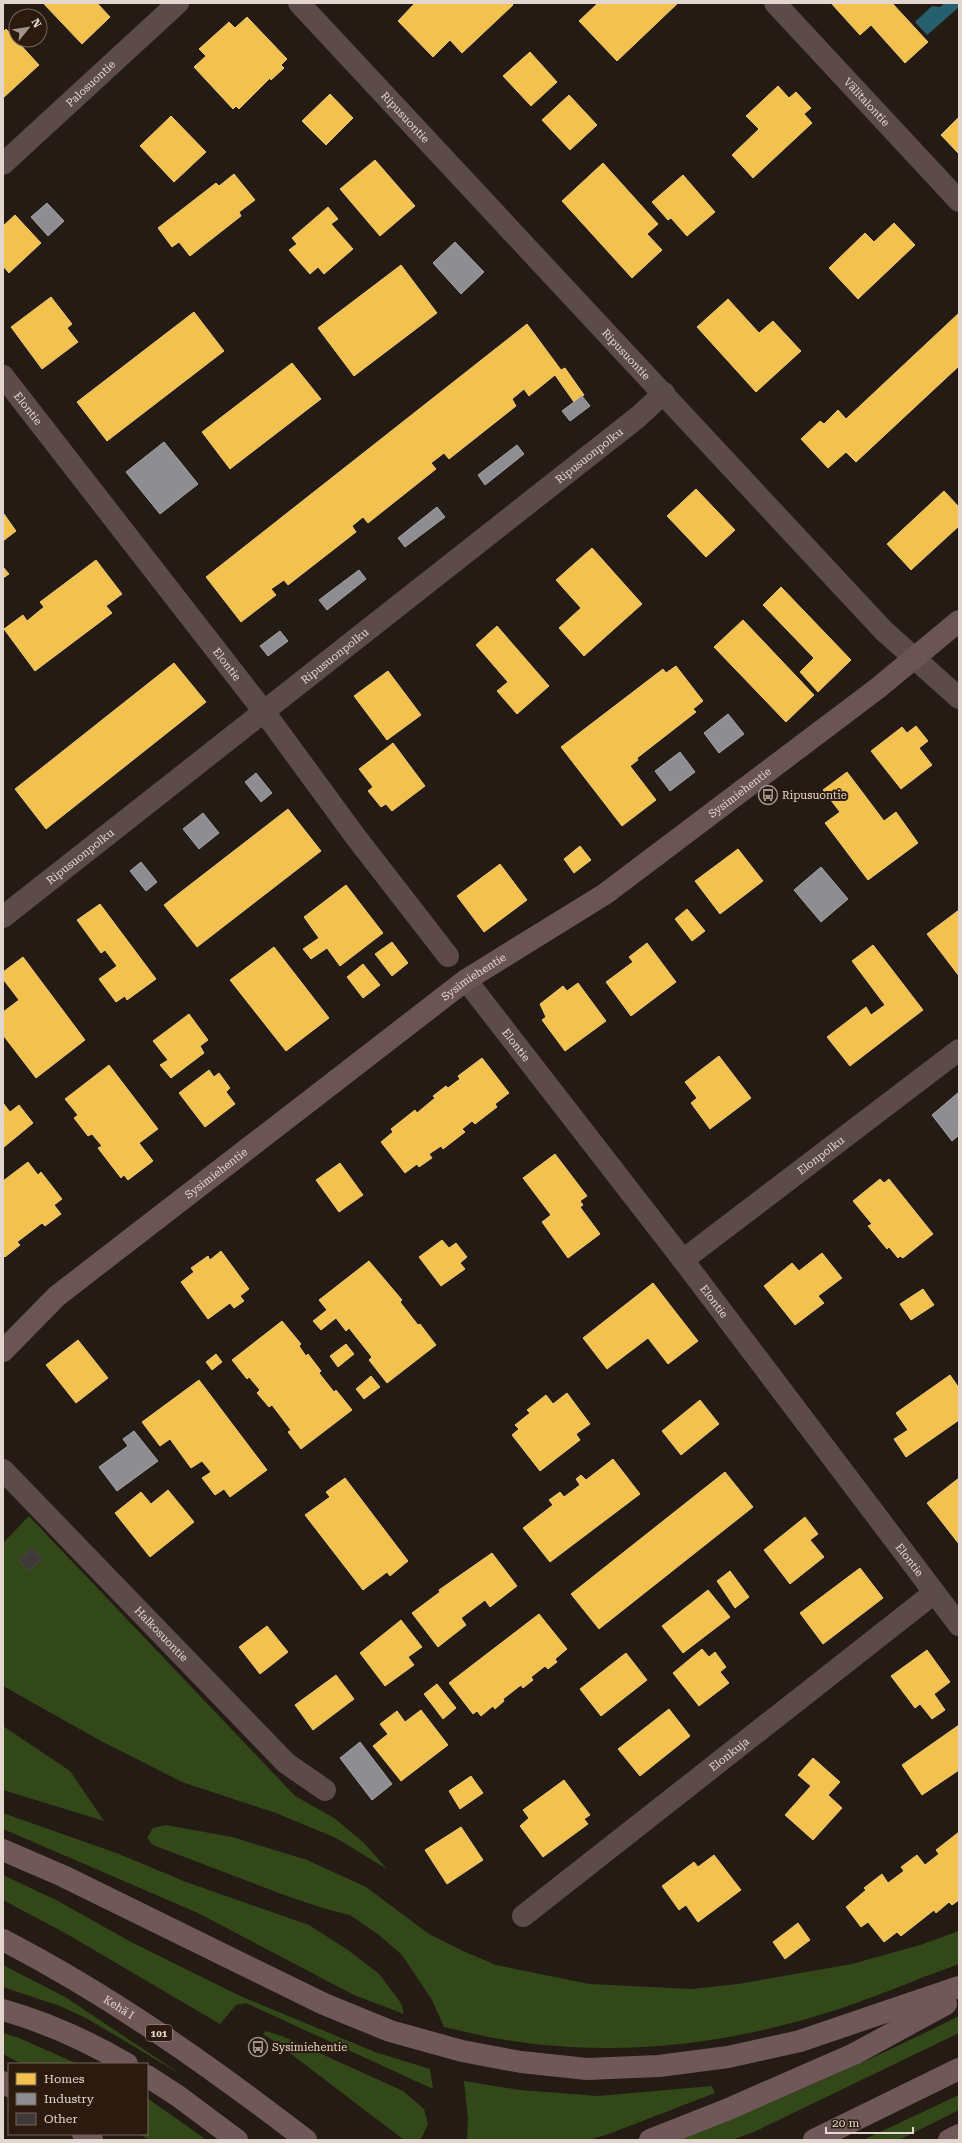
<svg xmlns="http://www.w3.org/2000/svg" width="962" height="2143" font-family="'Roboto Serif',serif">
  <rect width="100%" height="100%" fill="#241b14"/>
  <g fill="#334819">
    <polygon points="29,1516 295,1796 334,1818 364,1843 387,1869 336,1838 276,1813 182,1782 101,1741 3,1686 3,1543"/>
    <polygon points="3,1726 70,1771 104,1821 3,1790"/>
    <polygon points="3,1813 119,1854 186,1882 309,1925 348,1950 379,1974 401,2003 404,2014 354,1995 198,1913 3,1829"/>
    <path d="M 166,1825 L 232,1837 L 307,1860 L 366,1887 L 429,1934 L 463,1951 L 496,1965 L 589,1984 L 691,1989 L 738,1984 L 852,1964 L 920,1945 L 959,1931 L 959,1964 C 914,1980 869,2000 823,2014 C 719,2046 608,2058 500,2039 C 481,2036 463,2031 444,2027 L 432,2000 L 402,1955 L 379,1935 L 350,1915 L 326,1909 L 284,1895 L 153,1845 L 147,1838 L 153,1828 Z"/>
    <polygon points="3,1875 58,1901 131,1942 238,1995 375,2052 430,2069 433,2089 246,2003 236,2005 220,2024 65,1933 3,1900"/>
    <polygon points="3,1965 65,1997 182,2075 86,2018 60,2006 3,1987"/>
    <path d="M 959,2016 L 959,2033 L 756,2131 L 732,2140 L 677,2140 C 773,2103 867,2062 959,2016 Z"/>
    <polygon points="266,2031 284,2037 403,2091 424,2109 428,2124 421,2139 404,2140 278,2044 263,2034"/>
    <polygon points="3,2033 19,2038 78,2064 22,2064 3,2054"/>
    <polygon points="464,2081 520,2090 598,2096 712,2086 715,2093 606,2135 588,2140 467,2140 468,2119"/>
    <polygon points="959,2095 959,2110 899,2140 863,2140"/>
    <polygon points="147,2098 201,2136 206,2140 148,2140 140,2134 147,2134"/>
  </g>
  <polygon fill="#265f6d" points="945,3 959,3 959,7 927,35 915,22 932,6 940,7"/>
  <g fill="#f2c14e" stroke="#edc774">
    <polygon points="43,3 97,3 110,17 82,44"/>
    <polygon points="415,3 512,3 513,5 462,53 450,40 433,57 398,21"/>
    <polygon points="598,3 678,3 617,61 579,21"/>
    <polygon points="831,3 892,3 928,42 905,63 871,25 860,35"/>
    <polygon points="247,17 287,59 281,65 284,68 271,80 270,78 239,109 236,106 233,109 194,67 206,56 199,49 229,22 235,28"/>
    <polygon points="6,29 39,65 3,98 3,32"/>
    <polygon points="530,52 557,82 531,106 503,76"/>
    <polygon points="778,86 789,98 796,92 811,108 804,114 812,123 753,178 732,155 759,129 746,116"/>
    <polygon points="330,94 353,118 326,145 302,121"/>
    <polygon points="569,95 597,125 570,150 542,120"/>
    <polygon points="171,116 206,152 174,182 140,146"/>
    <polygon points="959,117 959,154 941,135"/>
    <polygon points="375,160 415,206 380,236 340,189"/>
    <polygon points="603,163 658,224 647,234 662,250 632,278 562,201"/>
    <polygon points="234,174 255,200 239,212 241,216 190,256 179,242 172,247 158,228 216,183 219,186"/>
    <polygon points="683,175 715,212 687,236 671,218 668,220 652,202"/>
    <polygon points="328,207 338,219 331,224 353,249 324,274 318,267 310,274 289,250 297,244 292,238"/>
    <polygon points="15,215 41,243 9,273 3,266 3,226"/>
    <polygon points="894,223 915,245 858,299 829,268 865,233 874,242"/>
    <polygon points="401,265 437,313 354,376 318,328"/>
    <polygon points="51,297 72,324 67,328 78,342 42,369 11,327"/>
    <polygon points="728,299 759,333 773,321 801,351 756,392 697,327"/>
    <polygon points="194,312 224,351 107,441 77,402"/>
    <polygon points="959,313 959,366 856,462 846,452 828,468 801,439 820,421 824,424 838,410 846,419"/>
    <polygon points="527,324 561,370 565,368 584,395 574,402 555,375 529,396 524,389 512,399 516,406 449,459 444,453 431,463 436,469 368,523 363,517 352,526 356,532 288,585 284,580 271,589 276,595 241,622 206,577"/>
    <polygon points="292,363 321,399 230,469 202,432"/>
    <polygon points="696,489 735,530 706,557 667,516"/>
    <polygon points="944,491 959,507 959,526 911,570 887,544"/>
    <polygon points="4,514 16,531 3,541 3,515"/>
    <polygon points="592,548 642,604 584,656 559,628 581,608 556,580"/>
    <polygon points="96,560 122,594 106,606 112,613 35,671 4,629 23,615 27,621 44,607 40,602"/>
    <polygon points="3,567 9,574 3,578"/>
    <polygon points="781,587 851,660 818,692 800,672 814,658 763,605"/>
    <polygon points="743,620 814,695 786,722 714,647"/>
    <polygon points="497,626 549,686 517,714 497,691 508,682 476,645"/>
    <polygon points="174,663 206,702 46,829 15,789"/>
    <polygon points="676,666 703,701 693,709 696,712 637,758 638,760 630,766 656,800 622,826 561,747 663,669 666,673"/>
    <polygon points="388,671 421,715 387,740 354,696"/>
    <polygon points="916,726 928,741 919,748 932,765 901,789 871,751 902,727 907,733"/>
    <polygon points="393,743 425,786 392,811 386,804 381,807 368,791 373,787 359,769"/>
    <polygon points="847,772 884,821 896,812 918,843 868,880 825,823 840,812 823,790"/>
    <polygon points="288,809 321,851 197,947 164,905"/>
    <polygon points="580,846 591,860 574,873 564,859"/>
    <polygon points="738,849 763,881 720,914 695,881"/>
    <polygon points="500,864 527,900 484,932 457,896"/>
    <polygon points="346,885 383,933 340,966 327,948 311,959 303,949 319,938 304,917"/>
    <polygon points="100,904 156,979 127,1000 125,996 116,1002 99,979 117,966 105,950 101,953 77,920"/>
    <polygon points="687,909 705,931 692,941 675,919"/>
    <polygon points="959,910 959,976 927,934"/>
    <polygon points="392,942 408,963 392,976 375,954"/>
    <polygon points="647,943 676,982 631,1016 606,982 633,962 629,957"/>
    <polygon points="873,945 923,1010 850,1066 827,1037 866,1007 871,1015 885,1005 852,961"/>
    <polygon points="274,947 329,1018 286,1051 230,980"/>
    <polygon points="23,957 85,1040 36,1078 3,1035 3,1012 19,1000 3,979 3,972"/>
    <polygon points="363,964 380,985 363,998 347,977"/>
    <polygon points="578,983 606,1021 565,1051 542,1020 546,1017 540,1004 563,986 567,991"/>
    <polygon points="189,1014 208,1040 200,1046 204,1053 171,1078 160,1065 168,1060 153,1041"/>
    <polygon points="719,1056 751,1098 710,1129 691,1103 697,1098 685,1082"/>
    <polygon points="482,1058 509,1093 495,1104 497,1107 475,1124 472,1121 462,1129 465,1132 443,1149 441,1146 429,1154 432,1158 419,1167 417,1164 405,1173 381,1142 393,1132 391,1129 415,1110 417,1113 435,1098 433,1096 446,1086 448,1088 460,1079 458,1076"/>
    <polygon points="109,1065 158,1129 139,1143 153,1161 128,1180 124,1175 121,1178 98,1148 102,1146 92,1134 88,1136 74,1118 78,1115 65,1099"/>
    <polygon points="209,1070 214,1077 219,1073 230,1088 226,1092 235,1104 205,1127 179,1093"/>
    <polygon points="3,1103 10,1112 19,1105 33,1123 4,1147"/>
    <polygon points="555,1154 587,1196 580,1201 583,1205 580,1207 600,1234 568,1258 542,1222 551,1215 523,1178"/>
    <polygon points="28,1162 38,1175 41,1172 62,1199 54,1205 61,1214 45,1226 42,1223 17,1242 20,1245 5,1257 3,1255 3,1181"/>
    <polygon points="340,1163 363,1195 339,1212 316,1180"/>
    <polygon points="880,1179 884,1183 889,1179 933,1234 903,1258 900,1256 898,1258 889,1247 887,1249 868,1226 872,1224 853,1201"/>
    <polygon points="442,1240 449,1248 456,1243 467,1257 460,1263 465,1269 441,1286 419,1257"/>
    <polygon points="221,1251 249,1289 240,1296 244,1301 234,1308 230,1303 208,1319 181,1282 194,1272 191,1268 208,1256 210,1260"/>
    <polygon points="822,1253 842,1278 818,1296 824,1303 795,1325 764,1286 792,1263 799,1271"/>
    <polygon points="369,1261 402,1300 400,1302 418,1325 420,1324 436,1345 387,1383 369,1360 372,1357 349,1328 346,1331 336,1318 321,1330 313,1321 327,1310 319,1300"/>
    <polygon points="653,1283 698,1341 668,1364 648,1338 607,1369 583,1338"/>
    <polygon points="923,1289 934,1305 911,1320 900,1304"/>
    <polygon points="282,1321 301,1344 299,1346 306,1356 308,1354 321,1371 319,1373 334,1392 336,1390 352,1410 301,1449 288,1432 291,1430 272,1405 269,1407 257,1393 260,1390 249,1377 247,1379 232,1360"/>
    <polygon points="78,1340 108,1378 76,1403 46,1365"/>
    <polygon points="346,1344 354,1354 338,1367 330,1356"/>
    <polygon points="216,1354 222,1362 212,1370 206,1362"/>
    <polygon points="950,1375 959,1388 959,1420 906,1457 894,1439 908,1430 896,1413"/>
    <polygon points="371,1376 380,1387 364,1399 356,1389"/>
    <polygon points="199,1380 267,1470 230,1497 224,1489 215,1495 202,1478 211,1472 202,1461 191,1468 170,1439 160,1446 142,1422"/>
    <polygon points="567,1393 590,1424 576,1434 580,1440 540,1471 512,1435 519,1429 515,1425 530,1413 527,1410 546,1395 553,1404"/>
    <polygon points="700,1400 719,1424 681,1455 662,1431"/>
    <polygon points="613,1459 640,1494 550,1562 523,1528 553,1505 549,1500 560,1492 564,1497 580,1485 576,1479 581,1475 586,1480"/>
    <polygon points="725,1472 753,1507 599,1629 571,1594"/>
    <polygon points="345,1478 408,1561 390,1576 387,1572 363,1590 305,1515 330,1497 326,1492"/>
    <polygon points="959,1478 959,1544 927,1503"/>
    <polygon points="168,1490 194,1522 150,1557 115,1513 141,1492 151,1504"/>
    <polygon points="805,1517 818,1534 810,1540 824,1557 790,1584 764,1550"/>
    <polygon points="492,1553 517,1586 490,1607 485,1600 461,1618 466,1625 438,1647 412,1613 440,1592 439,1590"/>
    <polygon points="860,1568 883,1598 823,1644 800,1613"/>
    <polygon points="730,1571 749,1597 735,1608 717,1581"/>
    <polygon points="708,1590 730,1617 683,1653 662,1626"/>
    <polygon points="539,1614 567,1649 555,1659 557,1662 548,1669 545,1666 531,1677 533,1680 523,1688 521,1685 503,1699 504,1701 495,1709 493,1706 481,1716 477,1711 473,1714 449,1683"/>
    <polygon points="401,1620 422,1647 408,1657 414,1665 385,1686 360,1653"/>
    <polygon points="267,1626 288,1652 260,1674 239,1647"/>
    <polygon points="702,1649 709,1657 715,1652 726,1667 720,1672 729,1683 699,1706 673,1673"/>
    <polygon points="927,1650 950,1682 934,1694 945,1710 932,1719 920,1704 915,1708 891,1676"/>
    <polygon points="626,1653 647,1680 601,1716 580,1689"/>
    <polygon points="336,1675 354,1699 313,1730 295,1705"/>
    <polygon points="437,1684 456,1708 443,1719 424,1694"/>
    <polygon points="669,1709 690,1736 640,1776 618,1749"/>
    <polygon points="421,1710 448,1745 401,1781 373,1746 388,1734 380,1724 397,1711 405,1722"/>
    <polygon points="959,1725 959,1770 922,1795 902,1765"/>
    <polygon points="813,1758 840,1782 828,1795 842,1808 813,1840 785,1815 811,1786 798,1775"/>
    <polygon points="471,1776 483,1793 460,1809 449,1791"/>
    <polygon points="564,1780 590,1815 584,1819 588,1824 543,1857 520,1826 529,1818 523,1810"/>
    <polygon points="461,1827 483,1860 447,1884 425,1850"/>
    <polygon points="959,1832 959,1900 952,1905 949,1902 936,1913 934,1910 901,1936 897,1932 884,1942 868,1922 861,1927 846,1907 866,1890 864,1888 882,1874 888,1883 904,1871 901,1867 917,1855 925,1865 939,1854 936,1850"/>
    <polygon points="714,1855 741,1890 698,1922 686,1905 679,1910 662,1886 694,1862 698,1867"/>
    <polygon points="798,1923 810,1940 785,1959 773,1942"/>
  </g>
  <g fill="#8d8d92" stroke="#a6a3a4">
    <polygon points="47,203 64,221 48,236 31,217"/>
    <polygon points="455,242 484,272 461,294 433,263"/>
    <polygon points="582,396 590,406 570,421 562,411"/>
    <polygon points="164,442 198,484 160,514 126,472"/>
    <polygon points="517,445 524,454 485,485 478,475"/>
    <polygon points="437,507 445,517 405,547 398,538"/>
    <polygon points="359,570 366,579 327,610 319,600"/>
    <polygon points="280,631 288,641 268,656 260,646"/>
    <polygon points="728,714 744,734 719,753 704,733"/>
    <polygon points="680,752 695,772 670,791 655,771"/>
    <polygon points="256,773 272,793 261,802 245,782"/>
    <polygon points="203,813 219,833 199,849 183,829"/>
    <polygon points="141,862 157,882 146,891 130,871"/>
    <polygon points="821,867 848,899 821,922 794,890"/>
    <polygon points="959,1092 959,1135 952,1141 932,1115"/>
    <polygon points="134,1431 158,1461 117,1491 99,1467 128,1446 123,1439"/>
    <polygon points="360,1742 392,1784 372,1800 340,1758"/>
  </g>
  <polygon fill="#403939" stroke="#4e4647" points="32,1548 42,1559 29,1571 19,1560"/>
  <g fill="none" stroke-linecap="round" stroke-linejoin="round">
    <g stroke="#5d4b4b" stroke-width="22">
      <path id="s1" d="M 299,3 L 884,631 L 959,698"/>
      <path id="s2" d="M 775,3 L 959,201"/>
      <path id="s3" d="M 3,164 L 178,3"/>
      <path id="s4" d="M 3,376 L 265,713 L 355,836 L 448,956"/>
      <path id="s5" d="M 3,917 L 638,417 L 664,393"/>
      <path id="s6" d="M 466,980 L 683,1260 L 959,1625"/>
      <path id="s7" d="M 683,1260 L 959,1050"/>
      <path id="s8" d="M 3,1470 L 286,1763 L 325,1790"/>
      <path id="s9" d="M 523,1916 L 934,1593"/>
    </g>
    <path stroke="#6b5455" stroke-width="22" id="s10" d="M 3,1351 L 57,1296 L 466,980 L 605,894 L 878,688 L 959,621"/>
    <g stroke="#705759" stroke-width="22">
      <polyline points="3,1850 63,1876 324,2004 390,2031 462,2051 521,2062 587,2069 659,2066 728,2057 800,2041 959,1987"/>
      <path id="s11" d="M 3,1940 C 111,1996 210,2066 306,2140"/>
      <path d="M 3,2010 C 49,2023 86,2040 127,2064"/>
      <polyline points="147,2076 178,2096 237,2140"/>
      <polyline points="3,2082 9,2086"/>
      <polyline points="83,2134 92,2140"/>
      <polyline points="650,2140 726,2110 854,2054 946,2004"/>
      <polyline points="814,2140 959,2069"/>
      <polyline points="949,2140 959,2135"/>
    </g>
  </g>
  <defs>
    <g id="bus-ring" transform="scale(1)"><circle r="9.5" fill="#2b1a0d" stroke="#a0958d" stroke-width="1.5"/><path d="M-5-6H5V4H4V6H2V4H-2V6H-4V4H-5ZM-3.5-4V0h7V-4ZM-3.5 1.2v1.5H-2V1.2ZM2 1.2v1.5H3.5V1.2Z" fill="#a0958d"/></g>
  </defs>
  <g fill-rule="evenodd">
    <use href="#bus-ring" x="768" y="795"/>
    <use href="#bus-ring" x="258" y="2047"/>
  </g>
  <g text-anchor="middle" stroke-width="4" stroke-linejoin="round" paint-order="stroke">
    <rect fill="#2b1a0d" stroke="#ab9e94" stroke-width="1" x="146" y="2025" width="26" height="16" rx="3"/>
    <g font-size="10" font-weight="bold" fill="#e2d6ce">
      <text x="159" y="2037">101</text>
    </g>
    <g font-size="11" fill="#e2d6ce" stroke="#2b1a0d">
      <text dy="4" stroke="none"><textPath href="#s3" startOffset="119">Palosuontie</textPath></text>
      <text dy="4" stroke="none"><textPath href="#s2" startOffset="135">Välitalontie</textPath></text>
      <text dy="4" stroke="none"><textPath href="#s1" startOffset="156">Ripusuontie</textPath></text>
      <text dy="4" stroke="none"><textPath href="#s1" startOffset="480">Ripusuontie</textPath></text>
      <text dy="4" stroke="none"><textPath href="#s4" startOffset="41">Elontie</textPath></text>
      <text dy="4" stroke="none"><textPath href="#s5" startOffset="746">Ripusuonpolku</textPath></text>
      <text dy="4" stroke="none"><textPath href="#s5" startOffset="422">Ripusuonpolku</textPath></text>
      <text dy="4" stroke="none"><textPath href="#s4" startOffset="365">Elontie</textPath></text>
      <text dy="4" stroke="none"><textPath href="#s10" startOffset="926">Sysimiehentie</textPath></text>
      <text dy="4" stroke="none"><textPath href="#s5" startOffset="98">Ripusuonpolku</textPath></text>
      <text dy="4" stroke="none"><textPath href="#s10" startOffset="602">Sysimiehentie</textPath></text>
      <text dy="4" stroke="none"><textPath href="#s6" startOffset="82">Elontie</textPath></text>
      <text dy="4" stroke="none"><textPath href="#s7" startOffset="173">Elonpolku</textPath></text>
      <text dy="4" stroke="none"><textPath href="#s10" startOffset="278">Sysimiehentie</textPath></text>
      <text dy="4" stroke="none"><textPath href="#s6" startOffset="406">Elontie</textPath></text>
      <text dy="4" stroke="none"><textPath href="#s6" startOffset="730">Elontie</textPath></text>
      <text dy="4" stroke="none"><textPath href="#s8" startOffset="228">Halkosuontie</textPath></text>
      <text dy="4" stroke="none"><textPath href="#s9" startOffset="262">Elonkuja</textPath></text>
      <text dy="4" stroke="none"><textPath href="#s11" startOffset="134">Kehä I</textPath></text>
    </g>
    <g font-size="11" fill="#e2d6ce" stroke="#2b1a0d" text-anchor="start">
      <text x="782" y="799">Ripusuontie</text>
      <text x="272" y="2051">Sysimiehentie</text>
    </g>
  </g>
  <rect width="962" height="2143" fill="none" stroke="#e2d6ce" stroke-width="8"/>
  <rect x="8" y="2063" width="140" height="72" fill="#2b1a0d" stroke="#74655a"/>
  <rect x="16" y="2073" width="20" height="12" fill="#f2c14e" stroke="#74655a"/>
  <text x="44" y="2083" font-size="12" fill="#e2d6ce">Homes</text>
  <rect x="16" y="2093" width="20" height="12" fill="#8d8d92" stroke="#74655a"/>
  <text x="44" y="2103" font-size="12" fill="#e2d6ce">Industry</text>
  <rect x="16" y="2113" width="20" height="12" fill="#403939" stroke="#74655a"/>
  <text x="44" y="2123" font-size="12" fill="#e2d6ce">Other</text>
  <g transform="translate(28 28) rotate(60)"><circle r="19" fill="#2b1a0d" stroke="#74655a"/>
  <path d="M0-3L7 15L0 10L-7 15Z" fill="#a0958d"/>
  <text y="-6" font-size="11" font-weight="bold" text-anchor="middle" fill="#e2d6ce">N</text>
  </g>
  <path d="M826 2127v6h87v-6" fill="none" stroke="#e2d6ce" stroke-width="2"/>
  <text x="832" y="2127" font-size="12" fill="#e2d6ce" stroke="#2b1a0d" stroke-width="3" paint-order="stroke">20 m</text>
</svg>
